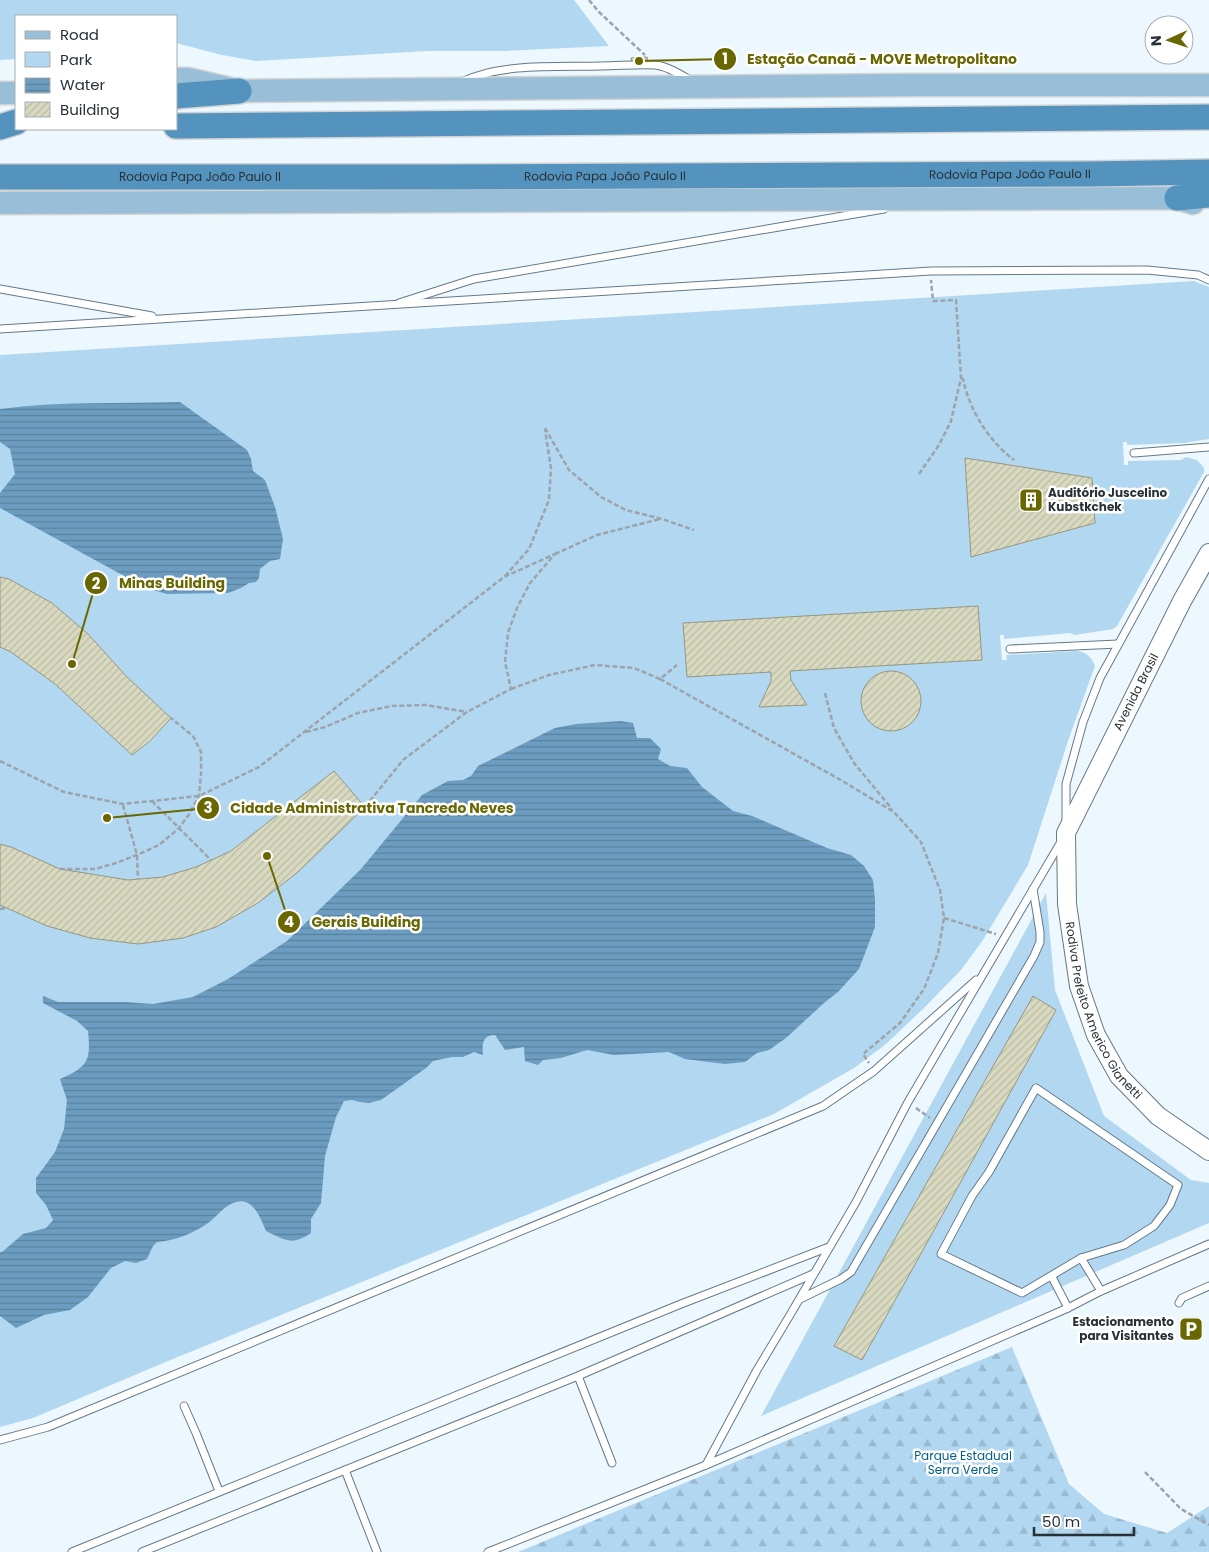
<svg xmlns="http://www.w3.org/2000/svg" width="1209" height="1552" font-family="Poppins,sans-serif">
  <defs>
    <pattern id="forest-firs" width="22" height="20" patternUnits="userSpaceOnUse" patternTransform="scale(1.25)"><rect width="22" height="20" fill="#b2d7f1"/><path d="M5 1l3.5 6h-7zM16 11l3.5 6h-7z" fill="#99b9cf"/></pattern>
    <pattern id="water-rules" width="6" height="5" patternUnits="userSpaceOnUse" patternTransform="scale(1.25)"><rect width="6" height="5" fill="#6c9dc0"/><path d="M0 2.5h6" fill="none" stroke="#59819d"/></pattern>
    <pattern id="building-hatch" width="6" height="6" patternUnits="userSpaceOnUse" patternTransform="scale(1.25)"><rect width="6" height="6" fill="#d8d9bf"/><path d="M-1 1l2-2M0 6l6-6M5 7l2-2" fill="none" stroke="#b9bba5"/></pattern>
  </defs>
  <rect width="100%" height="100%" fill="#edf7fe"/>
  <g fill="#b2d7f1">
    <polygon points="0,0 574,0 609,46 505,51 427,51 256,61 222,55 176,43 176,16 16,16 16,59 0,60"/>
    <path d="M 1194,281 L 1209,287 L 1209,439 L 1184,443 L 1127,445 L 1127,442 L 1123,442 L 1124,465 L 1128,465 L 1128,461 L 1181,460 L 1186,457 L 1197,460 L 1204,468 L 1204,472 L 1117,626 L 1113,629 L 1075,635 L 1070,633 L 1004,639 L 1004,635 L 1000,635 L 1002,660 L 1007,660 L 1006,655 L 1076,651 C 1086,652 1091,656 1095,666 L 1069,738 L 1028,865 L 983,940 L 961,970 L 925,1007 L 886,1044 L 854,1068 L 774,1114 L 168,1361 L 33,1418 L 0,1427 L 0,355 Z"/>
    <polygon points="1046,893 1055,990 1104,1116 1191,1180 1209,1183 1209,1223 761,1416"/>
  </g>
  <polygon fill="url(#forest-firs)" points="1012,1347 1069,1484 1104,1514 1167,1533 1209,1506 1209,1552 518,1552"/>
  <g fill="url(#water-rules)">
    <path d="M 180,402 L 247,450 L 251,459 L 253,471 L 265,480 L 275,507 L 283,539 L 280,559 L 270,561 L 260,569 L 259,578 L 256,582 L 249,583 L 241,588 L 228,593 L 167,594 L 146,588 L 0,508 L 0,493 L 15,474 L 10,449 L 0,442 L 0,409 C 59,401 120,404 180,402 Z"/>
    <path d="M 621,721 L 633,723 L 637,738 L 650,738 L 661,749 L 658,759 L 670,766 L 687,768 L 702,787 L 733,811 L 752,816 L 827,848 L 851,855 L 864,866 L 873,880 L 875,900 L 875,927 L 859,969 L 838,992 L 824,1003 L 786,1038 L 769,1050 L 757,1053 L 745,1062 L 725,1064 L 685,1059 L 669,1052 L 614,1055 L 587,1050 L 561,1058 L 543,1060 L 538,1065 L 525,1061 L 524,1047 L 505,1050 L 495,1035 C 482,1035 482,1045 483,1055 L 474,1052 L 463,1057 L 452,1057 L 433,1061 L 426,1068 L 381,1100 L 369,1103 L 360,1102 L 352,1100 L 344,1101 L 336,1117 L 325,1156 L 321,1203 L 311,1219 L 311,1233 C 292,1246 285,1240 266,1231 C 259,1215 251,1192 229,1205 C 221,1210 215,1218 208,1223 C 194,1233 174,1241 157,1242 L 153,1246 L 147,1259 L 136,1263 L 125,1261 L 111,1268 L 88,1297 L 70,1310 L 44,1315 L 16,1328 L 0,1316 L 0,1252 L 2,1252 L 23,1234 L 46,1228 L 53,1220 L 46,1205 L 36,1193 L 36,1178 L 55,1152 L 64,1129 L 67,1100 L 60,1079 C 88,1067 91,1061 88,1031 L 77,1021 L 43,1003 L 43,996 L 58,1002 L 125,1002 L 153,1004 L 193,997 L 228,979 L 287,941 L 361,869 L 422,795 L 448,781 L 463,780 L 471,776 L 478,766 L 555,728 L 576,724 Z"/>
  </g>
  <g fill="url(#building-hatch)" stroke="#96967e">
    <polygon points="647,57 648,63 632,64 631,58"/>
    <polygon points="965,458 1092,478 1095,523 971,557"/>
    <polygon points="0,577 9,579 52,603 88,634 127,677 171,718 150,741 132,755 55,684 11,652 0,647"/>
    <polygon points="978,606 982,660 790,671 791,680 807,705 759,707 771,681 771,672 687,677 683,623"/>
    <circle cx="891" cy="701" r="30"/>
    <polygon points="334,771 365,807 298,872 258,903 216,927 183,938 138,944 90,938 47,926 0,905 0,844 11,847 60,869 128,880 163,877 196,867 231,851"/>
    <polygon points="1033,996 1056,1010 862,1360 834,1346"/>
  </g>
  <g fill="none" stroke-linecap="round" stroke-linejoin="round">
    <g stroke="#647989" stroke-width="9">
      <g id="service">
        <path d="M 464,81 C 502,63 558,67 601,66 C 619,66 637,64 655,65 C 667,66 680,74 690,80"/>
        <polyline points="0,289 152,316"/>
        <polyline points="399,303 474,279 884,209"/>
        <polyline points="0,329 931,271 1147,270 1198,275 1209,280"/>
        <polyline points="1134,453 1209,447"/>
        <polyline points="1010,649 1118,644"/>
        <polyline points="1066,822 1066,784 1083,722 1100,678 1209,479"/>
        <polygon points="1036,1088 1178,1185 1170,1205 1154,1226 1124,1245 1081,1258 1022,1293 941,1254 972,1196 989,1172"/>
        <polyline points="1081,1258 1101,1291"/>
        <polyline points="1052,1277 1068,1308"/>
        <polyline points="800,1299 841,1279 851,1272 1034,956 1040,942 1040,932 1033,889"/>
        <polyline points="1179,1303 1182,1298 1209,1286"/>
        <polyline points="578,1376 612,1463"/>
        <polyline points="184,1406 196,1433 219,1491"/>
        <polyline points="0,1440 48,1427 823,1106 874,1071 976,980"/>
        <polyline points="706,1465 757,1370 790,1315 856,1202 908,1102 1062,840"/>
        <polyline points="345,1470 377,1552"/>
        <polyline points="72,1552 681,1304 829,1247"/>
        <polyline points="142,1552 578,1376 813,1274"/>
        <polyline points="488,1552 706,1465 1068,1308 1101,1291 1209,1244"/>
      </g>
    </g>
    <g stroke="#647989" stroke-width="20">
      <g id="tertiary">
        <path id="s1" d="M 1209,553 L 1182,601 L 1066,833 L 1067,904 L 1079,986 L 1096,1035 L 1119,1076 L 1158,1116 L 1209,1151"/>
      </g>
    </g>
    <g stroke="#d0d2d3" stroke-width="25">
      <g id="primary">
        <polyline points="176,79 188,79 239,91 913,85 1209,85"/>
        <polyline points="0,93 16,93"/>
        <polyline points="0,203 1177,198 1193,203"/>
      </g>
    </g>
    <g stroke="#d0d2d3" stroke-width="28">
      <g id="motorway">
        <polyline points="176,96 239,91"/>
        <polyline points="176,126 1209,117"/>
        <polyline points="0,127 16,122"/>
        <path id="s2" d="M 0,177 L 438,177 L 1089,174 L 1209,172"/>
        <polyline points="1177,198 1209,195"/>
      </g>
    </g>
    <g stroke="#9ba4ab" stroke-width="2.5" stroke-dasharray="5 2.5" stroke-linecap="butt">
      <polyline points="589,0 599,12 645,55"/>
      <path d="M 961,378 L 963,379 C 970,411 988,440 1014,460"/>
      <polyline points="545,428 569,470 601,497 626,510 662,519 694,530"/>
      <polyline points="919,474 939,445 951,421 961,378 956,300 933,301 931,280"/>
      <polyline points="555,554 597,535 660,519"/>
      <polyline points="505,576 529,549 549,500 551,468 545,430"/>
      <polyline points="660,679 839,779 894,812 921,842 940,890 944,918 938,953 924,989 900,1023 863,1054 869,1063"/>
      <polyline points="511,689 549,675 595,665 634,668 660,679 677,665"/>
      <polyline points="825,693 834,728 854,763 892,809"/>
      <polyline points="306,732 325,727 358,713 392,706 426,705 467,712"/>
      <polyline points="0,761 64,792 123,804 199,796 259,767 504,577 555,554 530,583 517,608 508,633 505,662 511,689 467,712 403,760 365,807"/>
      <polyline points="152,801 211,860"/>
      <polyline points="123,805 137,855 138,879"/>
      <polyline points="60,869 95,869 116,863 137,855 159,845 178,829 188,816 199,796 201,774 201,752 193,736 171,718"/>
      <polyline points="0,909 6,908"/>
      <polyline points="944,918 996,934"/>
      <polyline points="916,1108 930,1118"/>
      <polyline points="1145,1472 1181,1509 1209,1525"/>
    </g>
    <use href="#service" stroke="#fff" stroke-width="7"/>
    <use href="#tertiary" stroke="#fff" stroke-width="18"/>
    <use href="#primary" stroke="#98bed8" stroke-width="22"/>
    <use href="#motorway" stroke="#5393be" stroke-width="25"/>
  </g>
  <defs>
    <g id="building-square" transform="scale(1.25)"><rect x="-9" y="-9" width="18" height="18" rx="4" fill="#696700" stroke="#fff"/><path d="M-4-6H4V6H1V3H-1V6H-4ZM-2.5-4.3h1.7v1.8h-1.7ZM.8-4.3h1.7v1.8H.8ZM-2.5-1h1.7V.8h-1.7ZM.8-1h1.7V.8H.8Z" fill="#fff"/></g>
    <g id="parking-square" transform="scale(1.25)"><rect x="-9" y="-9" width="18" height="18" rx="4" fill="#696700" stroke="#fff"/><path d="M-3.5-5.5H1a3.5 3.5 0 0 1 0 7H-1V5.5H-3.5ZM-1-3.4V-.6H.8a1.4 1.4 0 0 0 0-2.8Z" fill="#fff"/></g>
  </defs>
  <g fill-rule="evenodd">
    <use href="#building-square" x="1031" y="500"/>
    <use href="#parking-square" x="1191" y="1329"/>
  </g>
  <g text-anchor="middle" stroke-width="5" stroke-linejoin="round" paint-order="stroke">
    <g font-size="12" fill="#283137" stroke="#fff">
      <text dy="4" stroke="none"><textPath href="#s2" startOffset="1010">Rodovia Papa João Paulo II</textPath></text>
      <text dy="4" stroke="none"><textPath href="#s2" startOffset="605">Rodovia Papa João Paulo II</textPath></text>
      <text dy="4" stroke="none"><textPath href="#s2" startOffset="200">Rodovia Papa João Paulo II</textPath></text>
      <text transform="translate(1136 692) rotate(-63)" y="4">Avenida Brasil</text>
      <text dy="4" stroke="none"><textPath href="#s1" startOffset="500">Rodiva Prefeito Americo Gianetti</textPath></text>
    </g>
    <g font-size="12" font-weight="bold" fill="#283137" stroke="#fff" text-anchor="start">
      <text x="1048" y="497">Auditório Juscelino<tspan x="1048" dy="14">Kubstkchek</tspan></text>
      <text x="1174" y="1326" text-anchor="end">Estacionamento<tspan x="1174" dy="14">para Visitantes</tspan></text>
    </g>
    <g font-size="12" fill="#005d8a" stroke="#fff">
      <text x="963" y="1460">Parque Estadual<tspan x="963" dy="14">Serra Verde</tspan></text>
    </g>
  </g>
  <path fill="none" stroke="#696700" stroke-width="2" d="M639 61L725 59M72 664L96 583M107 818L208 808M267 856L289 922"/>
  <g fill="#696700" stroke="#fff" stroke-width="2">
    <circle cx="639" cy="61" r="5"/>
    <circle cx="72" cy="664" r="5"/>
    <circle cx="107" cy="818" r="5"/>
    <circle cx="267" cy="856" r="5"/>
    <circle cx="725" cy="59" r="12"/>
    <circle cx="96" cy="583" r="12"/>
    <circle cx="208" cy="808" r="12"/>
    <circle cx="289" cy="922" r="12"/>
  </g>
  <g font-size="15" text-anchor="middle" font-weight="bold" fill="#fff">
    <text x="725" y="64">1</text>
    <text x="96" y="589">2</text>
    <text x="208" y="813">3</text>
    <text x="289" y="927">4</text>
  </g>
  <g font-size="14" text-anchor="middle" font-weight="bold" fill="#696700" stroke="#fff" stroke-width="5" stroke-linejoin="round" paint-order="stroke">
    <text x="882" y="64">Estação Canaã - MOVE Metropolitano</text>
    <text x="172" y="588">Minas Building</text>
    <text x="372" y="813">Cidade Administrativa Tancredo Neves</text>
    <text x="366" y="927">Gerais Building</text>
  </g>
  <rect x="15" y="15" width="162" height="115" fill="#ffffff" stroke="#a9adaf"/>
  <rect x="25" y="31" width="25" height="8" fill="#98bed8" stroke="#a9adaf"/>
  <text x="60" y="40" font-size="15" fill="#283137">Road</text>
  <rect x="25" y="52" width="25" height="15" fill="#b2d7f1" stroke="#a9adaf"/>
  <text x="60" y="65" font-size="15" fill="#283137">Park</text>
  <rect x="25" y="78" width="25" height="15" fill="url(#water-rules)" stroke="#a9adaf"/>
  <text x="60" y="90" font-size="15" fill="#283137">Water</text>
  <rect x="25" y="102" width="25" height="15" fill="url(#building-hatch)" stroke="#a9adaf"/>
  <text x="60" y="115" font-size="15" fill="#283137">Building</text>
  <g transform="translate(1169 40) rotate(267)"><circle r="24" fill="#ffffff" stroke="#a9adaf"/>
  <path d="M0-4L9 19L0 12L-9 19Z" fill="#696700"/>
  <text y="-8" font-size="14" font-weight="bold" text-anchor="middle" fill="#283137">N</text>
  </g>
  <path d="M1034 1527v8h100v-8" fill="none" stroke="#283137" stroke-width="2.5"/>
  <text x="1042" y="1527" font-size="15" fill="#283137" stroke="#ffffff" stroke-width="4" paint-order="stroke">50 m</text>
</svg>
